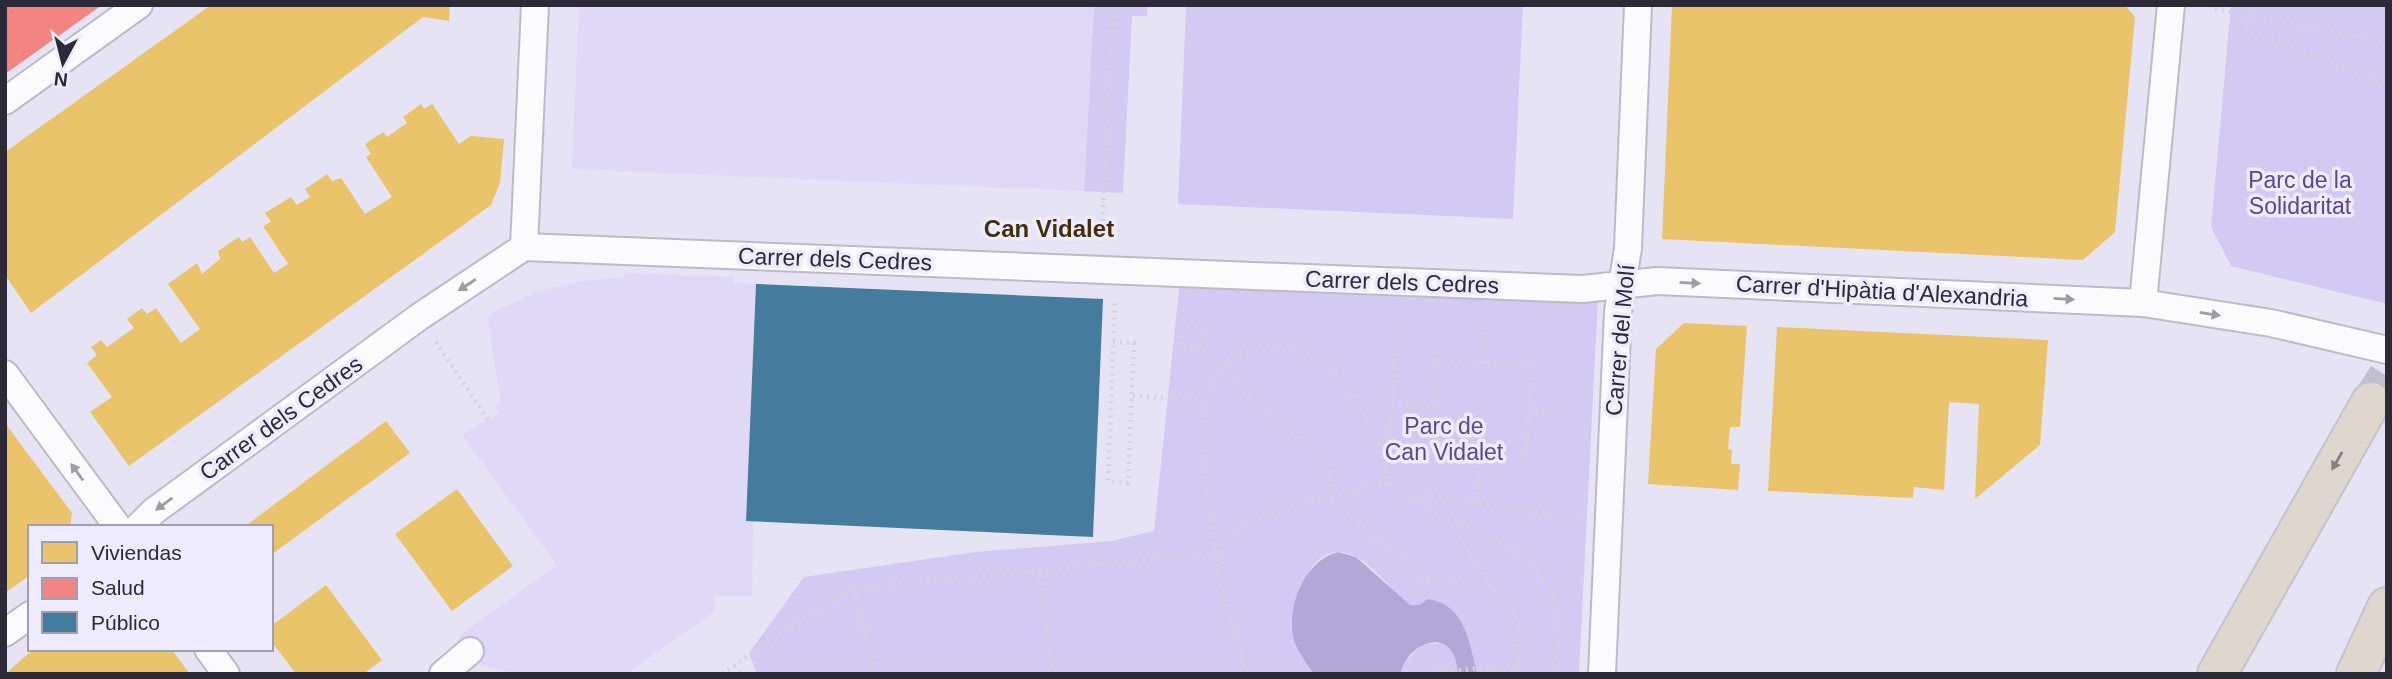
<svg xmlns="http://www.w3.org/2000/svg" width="2392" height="679" font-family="Arial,sans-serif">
  <rect width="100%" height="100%" fill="#e6e3f5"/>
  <g fill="#dfd9f7">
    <polygon points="579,5 1094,5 1084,191 572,169"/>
    <polygon points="624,273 734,277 734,283 756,284 746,521 753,521 752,596 715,596 714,612 626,674 519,674 480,665 459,636 557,565 462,435 499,413 494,406 501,401 487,315 539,291 581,281 623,277"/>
  </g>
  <g fill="#d3caf4">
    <polygon points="1094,5 1148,5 1147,16 1132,16 1123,193 1084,191"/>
    <polygon points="1186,5 1523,5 1513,219 1178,204"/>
    <polygon points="2231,5 2387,5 2387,304 2231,266 2211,227"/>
    <path d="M 1180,280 L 1598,297 L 1579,674 L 1477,674 C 1470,643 1465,604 1428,599 L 1419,605 L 1410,605 C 1389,590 1366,551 1337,552 C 1305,554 1289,611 1294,636 C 1296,651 1305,662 1314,674 L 757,674 L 749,653 L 804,577 L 975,552 L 1111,541 L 1154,531 Z"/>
    <polygon points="1447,643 1456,654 1458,674 1401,674 1404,663 1423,644"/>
  </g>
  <path fill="#b2a8d7" d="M 1338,552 L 1356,557 L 1410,605 L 1419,605 L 1428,599 C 1465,604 1470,643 1477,674 L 1458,674 C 1455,620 1404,645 1401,674 L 1314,674 C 1306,663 1298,653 1294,640 C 1286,608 1303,561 1338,552 Z"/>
  <g fill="#e9c46a">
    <polygon points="211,5 450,5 449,21 423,17 31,313 5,275 5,152"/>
    <polygon points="1672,5 2125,5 2135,17 2115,232 2083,260 1662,239"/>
    <polygon points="421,104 424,109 432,104 459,144 471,136 504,139 500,183 491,205 129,466 90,412 112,397 87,363 97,355 91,347 101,340 107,347 134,328 127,319 142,308 147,314 156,308 181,343 200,329 168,284 197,263 202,274 220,259 218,251 239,237 242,242 250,237 274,273 288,264 263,226 271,222 265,213 291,197 297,205 310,197 305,189 327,174 332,181 341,178 365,214 392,197 366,157 371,154 365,144 383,132 387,137 407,123 403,117"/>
    <polygon points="1684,323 1747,326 1740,427 1730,427 1728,449 1732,450 1731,464 1740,464 1738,490 1648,484 1656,349"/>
    <polygon points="1777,327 2048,340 2040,445 1975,499 1979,404 1949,402 1944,490 1914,487 1913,498 1768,491"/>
    <polygon points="386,421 410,453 271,555 271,527 244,527"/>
    <polygon points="5,423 72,513 70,527 30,527 30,575 5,593"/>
    <polygon points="457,489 513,566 452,611 395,534"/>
    <polygon points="326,585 382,660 363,674 296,674 271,641 271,626"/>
    <polygon points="34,649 171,649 190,674 5,674"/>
  </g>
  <polygon fill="#f28482" points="5,5 102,5 5,74"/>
  <polygon fill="#457b9d" points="756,284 1103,299 1093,537 746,521"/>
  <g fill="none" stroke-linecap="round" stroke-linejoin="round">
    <polyline stroke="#c1becf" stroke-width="38" stroke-dasharray="38 19" stroke-linecap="butt" points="2371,402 2387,376"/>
    <g stroke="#bdbac8" stroke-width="30">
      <g id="street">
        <polyline points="5,101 139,5"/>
        <polyline points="524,247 535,5"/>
        <polyline points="2143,303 2171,5"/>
        <polyline points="5,374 118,527"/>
        <polyline points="138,527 154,511 419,317 524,247 1583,289 1657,281 2143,303 2271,323 2387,350"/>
        <polyline points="5,633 30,615"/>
        <polyline points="208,649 226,674"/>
        <polyline points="443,674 470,651"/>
        <polyline points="1602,674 1618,312 1628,248 1638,5"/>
      </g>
    </g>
    <g stroke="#c4c2cb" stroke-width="42">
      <g id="highway">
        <polyline points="2217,674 2371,402"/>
        <polyline points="2356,674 2387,607"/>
      </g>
    </g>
    <g stroke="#d4d3d8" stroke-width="4.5" stroke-dasharray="2 5" stroke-linecap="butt">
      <polyline points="2215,9 2387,42"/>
      <polyline points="2240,15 2248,30 2379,82 2387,79"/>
      <polyline points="1102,235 1113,5"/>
      <circle cx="1190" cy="338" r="11"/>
      <path d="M 1396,332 L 1389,444 L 1383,453 L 1386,481 C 1394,491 1403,492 1412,499 C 1464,534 1551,542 1558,620 C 1560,637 1556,656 1555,674"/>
      <polyline points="436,342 488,420"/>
      <polyline points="1113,342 1134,343 1128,483 1108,481 1115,300"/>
      <polyline points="1199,344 1220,372"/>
      <polygon points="1438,360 1531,365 1526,457 1432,453"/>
      <polyline points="1485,363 1486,333"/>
      <path d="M 1221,373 C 1227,357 1237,352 1253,348 C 1325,329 1358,401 1383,453"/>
      <polyline points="1133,396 1205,400 1221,373 1328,462 1331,499 1424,580 1469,583"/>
      <polyline points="1205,400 1206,491 1215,537"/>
      <polyline points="1392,405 1435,407"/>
      <polyline points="1528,412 1563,413"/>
      <polyline points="1411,498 1430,495 1580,519"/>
      <polyline points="1477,502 1479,456"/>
      <polyline points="1458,523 1460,536 1487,581 1514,613 1519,630 1518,674"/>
      <polyline points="854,588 875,674"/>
      <polyline points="734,666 740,674"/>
      <polyline points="722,674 792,625 854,588 1038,571"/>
      <polyline points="1054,674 1038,571 1217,552"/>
      <polyline points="1247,674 1220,586 1215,537 1302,500 1331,499 1386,481"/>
      <polyline points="1424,674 1519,664"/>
    </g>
    <use href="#street" stroke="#fbfbfe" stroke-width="26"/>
    <use href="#highway" stroke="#dfd7ce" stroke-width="38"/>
  </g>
  <defs><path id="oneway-solid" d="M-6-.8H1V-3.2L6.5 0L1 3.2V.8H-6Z" transform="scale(1.75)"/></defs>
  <g fill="#9e9da4">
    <use href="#oneway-solid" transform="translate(1690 283) rotate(3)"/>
    <use href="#oneway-solid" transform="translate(467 285) rotate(147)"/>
    <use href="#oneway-solid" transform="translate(2064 299) rotate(3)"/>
    <use href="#oneway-solid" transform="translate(2210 314) rotate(9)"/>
    <use href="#oneway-solid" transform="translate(77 472) rotate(-126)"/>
    <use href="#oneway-solid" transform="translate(164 504) rotate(144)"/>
  </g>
  <use fill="#868082" href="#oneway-solid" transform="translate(2337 461) rotate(120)"/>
  <g text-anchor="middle" stroke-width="7" stroke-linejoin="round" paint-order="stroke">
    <g font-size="23" fill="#5c4691" stroke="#efebff">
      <text x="2300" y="188">Parc de la<tspan x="2300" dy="26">Solidaritat</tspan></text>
      <text x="1444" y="434">Parc de<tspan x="1444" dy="26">Can Vidalet</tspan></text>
    </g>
    <g font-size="23" fill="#2c2a36" stroke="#efebff">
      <text transform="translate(835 259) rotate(2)" y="8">Carrer dels Cedres</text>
      <text transform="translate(1402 282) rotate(2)" y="8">Carrer dels Cedres</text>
      <text transform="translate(1882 291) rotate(3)" y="8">Carrer d'Hipàtia d'Alexandria</text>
      <text transform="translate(1620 340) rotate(-85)" y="8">Carrer del Molí</text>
      <text transform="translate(281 418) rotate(-36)" y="8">Carrer dels Cedres</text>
    </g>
    <g font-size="24" font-weight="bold" fill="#452f09" stroke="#efebff">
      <text x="1049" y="237">Can Vidalet</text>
    </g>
  </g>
  <rect width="2392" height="679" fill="none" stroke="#2c2a36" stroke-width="14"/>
  <rect x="28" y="525" width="245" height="126" fill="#efebff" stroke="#a19eaf" stroke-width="2"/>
  <rect x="42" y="542" width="35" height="21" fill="#e9c46a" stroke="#a19eaf" stroke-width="2"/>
  <text x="91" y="560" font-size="21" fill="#2c2a36">Viviendas</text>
  <rect x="42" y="578" width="35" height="21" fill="#f28482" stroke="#a19eaf" stroke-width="2"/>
  <text x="91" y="595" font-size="21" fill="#2c2a36">Salud</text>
  <rect x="42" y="612" width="35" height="21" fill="#457b9d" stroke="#a19eaf" stroke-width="2"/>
  <text x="91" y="630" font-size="21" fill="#2c2a36">Público</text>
  <g transform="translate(63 63) rotate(187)" stroke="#efebff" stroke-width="5" paint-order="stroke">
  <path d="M0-5L12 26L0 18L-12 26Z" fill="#2c2a36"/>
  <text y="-10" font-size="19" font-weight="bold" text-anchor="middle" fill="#2c2a36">N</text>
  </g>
</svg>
